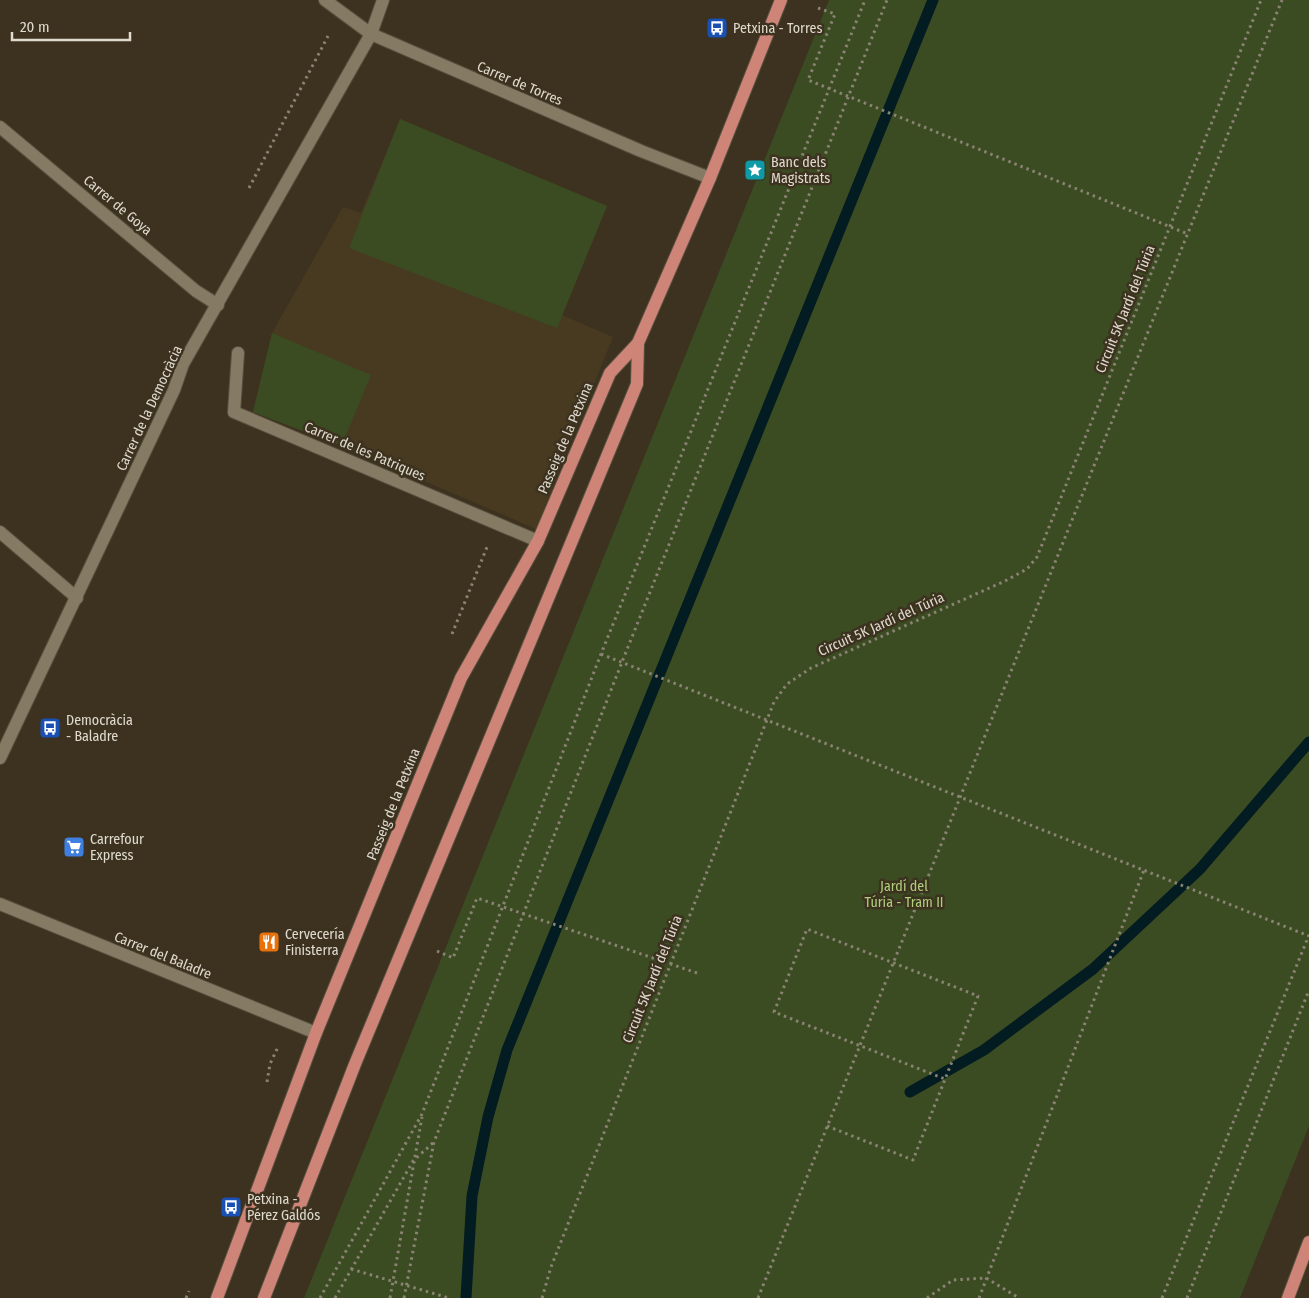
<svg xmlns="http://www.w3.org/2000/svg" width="1309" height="1298" font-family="'Fira Sans Condensed',sans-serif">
  <rect width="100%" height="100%" fill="#3c321f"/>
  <polygon fill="#473a20" points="400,119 607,206 562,315 613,337 536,529 340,445 253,412 272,333 343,207 361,213"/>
  <g fill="#3b4c22">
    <polygon points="829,0 1309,0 1309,1126 1240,1298 304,1298"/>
    <polygon points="400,119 607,206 557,328 349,248"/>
    <polygon points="272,333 371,375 346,435 340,445 253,412"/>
  </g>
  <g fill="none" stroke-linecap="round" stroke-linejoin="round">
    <g stroke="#021c21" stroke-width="11">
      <polyline points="910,1092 984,1050 1093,969 1200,869 1309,742"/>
      <polyline points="466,1298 472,1196 488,1117 507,1050 933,0"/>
    </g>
    <g stroke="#58503f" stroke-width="14">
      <polyline id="pedestrian" points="238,353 234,412 538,541"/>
    </g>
    <g stroke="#58503f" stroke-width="14">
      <g id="minor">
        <polyline points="325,0 371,34 641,151 710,178"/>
        <polyline points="0,127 196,291 218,305"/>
        <polyline points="0,532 77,598"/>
        <polyline points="0,758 174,390 183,364 371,34 383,0"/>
        <polyline points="0,904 316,1033"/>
      </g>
    </g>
    <g stroke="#58503f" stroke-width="14">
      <g id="primary">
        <polyline points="217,1298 316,1033 461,678 538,541 610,373 638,343 710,178 781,0"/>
        <polyline points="264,1298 355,1064 637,384 638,343"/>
        <polyline points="1288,1298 1309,1242"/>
      </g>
    </g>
    <g stroke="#8a8272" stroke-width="3" stroke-dasharray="2.5 4" stroke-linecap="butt">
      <polyline points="818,8 835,14 808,80 1188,234"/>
      <polyline points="249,188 328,36"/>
      <polyline points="452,634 487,547"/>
      <polyline points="601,654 1309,936"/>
      <polyline points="437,951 453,958 477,898 697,973"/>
      <polyline points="267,1082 270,1064 278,1047"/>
      <polyline points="827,1126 913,1160 978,996 807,929 774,1012 945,1079"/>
      <polyline points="351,1269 449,1298"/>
      <polyline points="186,1298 189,1291"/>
      <polyline points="320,1298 422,1114 601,654 865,0"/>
      <polyline points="335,1298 413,1161 434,1142"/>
      <polyline points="390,1298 422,1117"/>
      <polyline points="404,1298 434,1142 622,662 887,0"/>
      <polyline points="542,1298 551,1267 774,702 787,684 811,668 1005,581 1027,569 1037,557 1261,0"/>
      <polyline points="758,1298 1282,0"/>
      <polyline points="927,1298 953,1280 986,1278 1019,1298"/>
      <polyline points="979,1298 1144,870"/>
      <polyline points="1162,1298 1309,935"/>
      <polyline points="1187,1298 1309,990"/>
    </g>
    <use href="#pedestrian" stroke="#857a64" stroke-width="12"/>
    <use href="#minor" stroke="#857a64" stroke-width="12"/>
    <use href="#primary" stroke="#ce8578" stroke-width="12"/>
  </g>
  <defs>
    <g id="bus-square" transform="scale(1.125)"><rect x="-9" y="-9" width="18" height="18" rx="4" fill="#1a4fb4" stroke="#3c321f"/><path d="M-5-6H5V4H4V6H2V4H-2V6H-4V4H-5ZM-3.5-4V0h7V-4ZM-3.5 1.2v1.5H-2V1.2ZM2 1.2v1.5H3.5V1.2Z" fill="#fff"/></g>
    <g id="sight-square" transform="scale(1.125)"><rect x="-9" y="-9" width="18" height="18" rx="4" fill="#0f9aa8" stroke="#3c321f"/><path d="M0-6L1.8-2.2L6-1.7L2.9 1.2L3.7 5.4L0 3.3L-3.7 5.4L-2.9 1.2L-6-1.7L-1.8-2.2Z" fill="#fff"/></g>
    <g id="supermarket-square" transform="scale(1.125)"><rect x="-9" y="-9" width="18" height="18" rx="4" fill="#3f7fe0" stroke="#3c321f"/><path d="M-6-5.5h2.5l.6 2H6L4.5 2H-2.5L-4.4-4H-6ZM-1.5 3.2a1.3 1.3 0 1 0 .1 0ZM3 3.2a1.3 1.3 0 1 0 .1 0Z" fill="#fff"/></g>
    <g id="restaurant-square" transform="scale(1.125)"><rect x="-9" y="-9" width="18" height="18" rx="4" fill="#e8710a" stroke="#3c321f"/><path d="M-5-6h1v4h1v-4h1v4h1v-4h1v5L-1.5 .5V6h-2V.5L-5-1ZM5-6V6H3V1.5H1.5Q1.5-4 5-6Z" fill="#fff"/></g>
  </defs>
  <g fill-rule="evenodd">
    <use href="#bus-square" x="717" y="28"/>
    <use href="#sight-square" x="755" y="170"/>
    <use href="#bus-square" x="50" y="728"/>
    <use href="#supermarket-square" x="74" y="847"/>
    <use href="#restaurant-square" x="269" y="942"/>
    <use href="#bus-square" x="231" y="1207"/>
  </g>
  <g text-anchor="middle" stroke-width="5" stroke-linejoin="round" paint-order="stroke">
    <g font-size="14" fill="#e0dacf" stroke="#3c321f" text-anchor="start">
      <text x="733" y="33">Petxina - Torres</text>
      <text x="771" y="167">Banc dels<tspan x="771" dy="16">Magistrats</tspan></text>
      <text x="66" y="725">Democràcia<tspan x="66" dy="16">- Baladre</tspan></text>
      <text x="90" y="844">Carrefour<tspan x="90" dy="16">Express</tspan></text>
      <text x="285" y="939">Cervecería<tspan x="285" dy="16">Finisterra</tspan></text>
      <text x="247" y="1204">Petxina -<tspan x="247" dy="16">Pérez Galdós</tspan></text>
    </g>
    <g font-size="14" fill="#e0dacf" stroke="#3c321f">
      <text transform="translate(520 83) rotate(23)" y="5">Carrer de Torres</text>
      <text transform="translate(118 205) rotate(40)" y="5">Carrer de Goya</text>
      <text transform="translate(1125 309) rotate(-68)" y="5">Circuit 5K Jardí del Túria</text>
      <text transform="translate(149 408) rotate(-65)" y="5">Carrer de la Democràcia</text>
      <text transform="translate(565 438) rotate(-67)" y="5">Passeig de la Petxina</text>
      <text transform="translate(365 451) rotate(23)" y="5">Carrer de les Patriques</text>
      <text transform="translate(881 624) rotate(-24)" y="5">Circuit 5K Jardí del Túria</text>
      <text transform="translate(393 804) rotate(-68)" y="5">Passeig de la Petxina</text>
      <text transform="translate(163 955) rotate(22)" y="5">Carrer del Baladre</text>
      <text transform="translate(652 979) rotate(-68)" y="5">Circuit 5K Jardí del Túria</text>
    </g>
    <g font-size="14" fill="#aed07d" stroke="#3c321f">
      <text x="904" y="891">Jardí del<tspan x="904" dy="16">Túria - Tram II</tspan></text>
    </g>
  </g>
  <path d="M12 32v8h118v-8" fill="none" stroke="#e0dacf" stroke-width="2.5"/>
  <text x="20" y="32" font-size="15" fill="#e0dacf" stroke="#3c321f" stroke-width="4" paint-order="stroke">20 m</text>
</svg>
